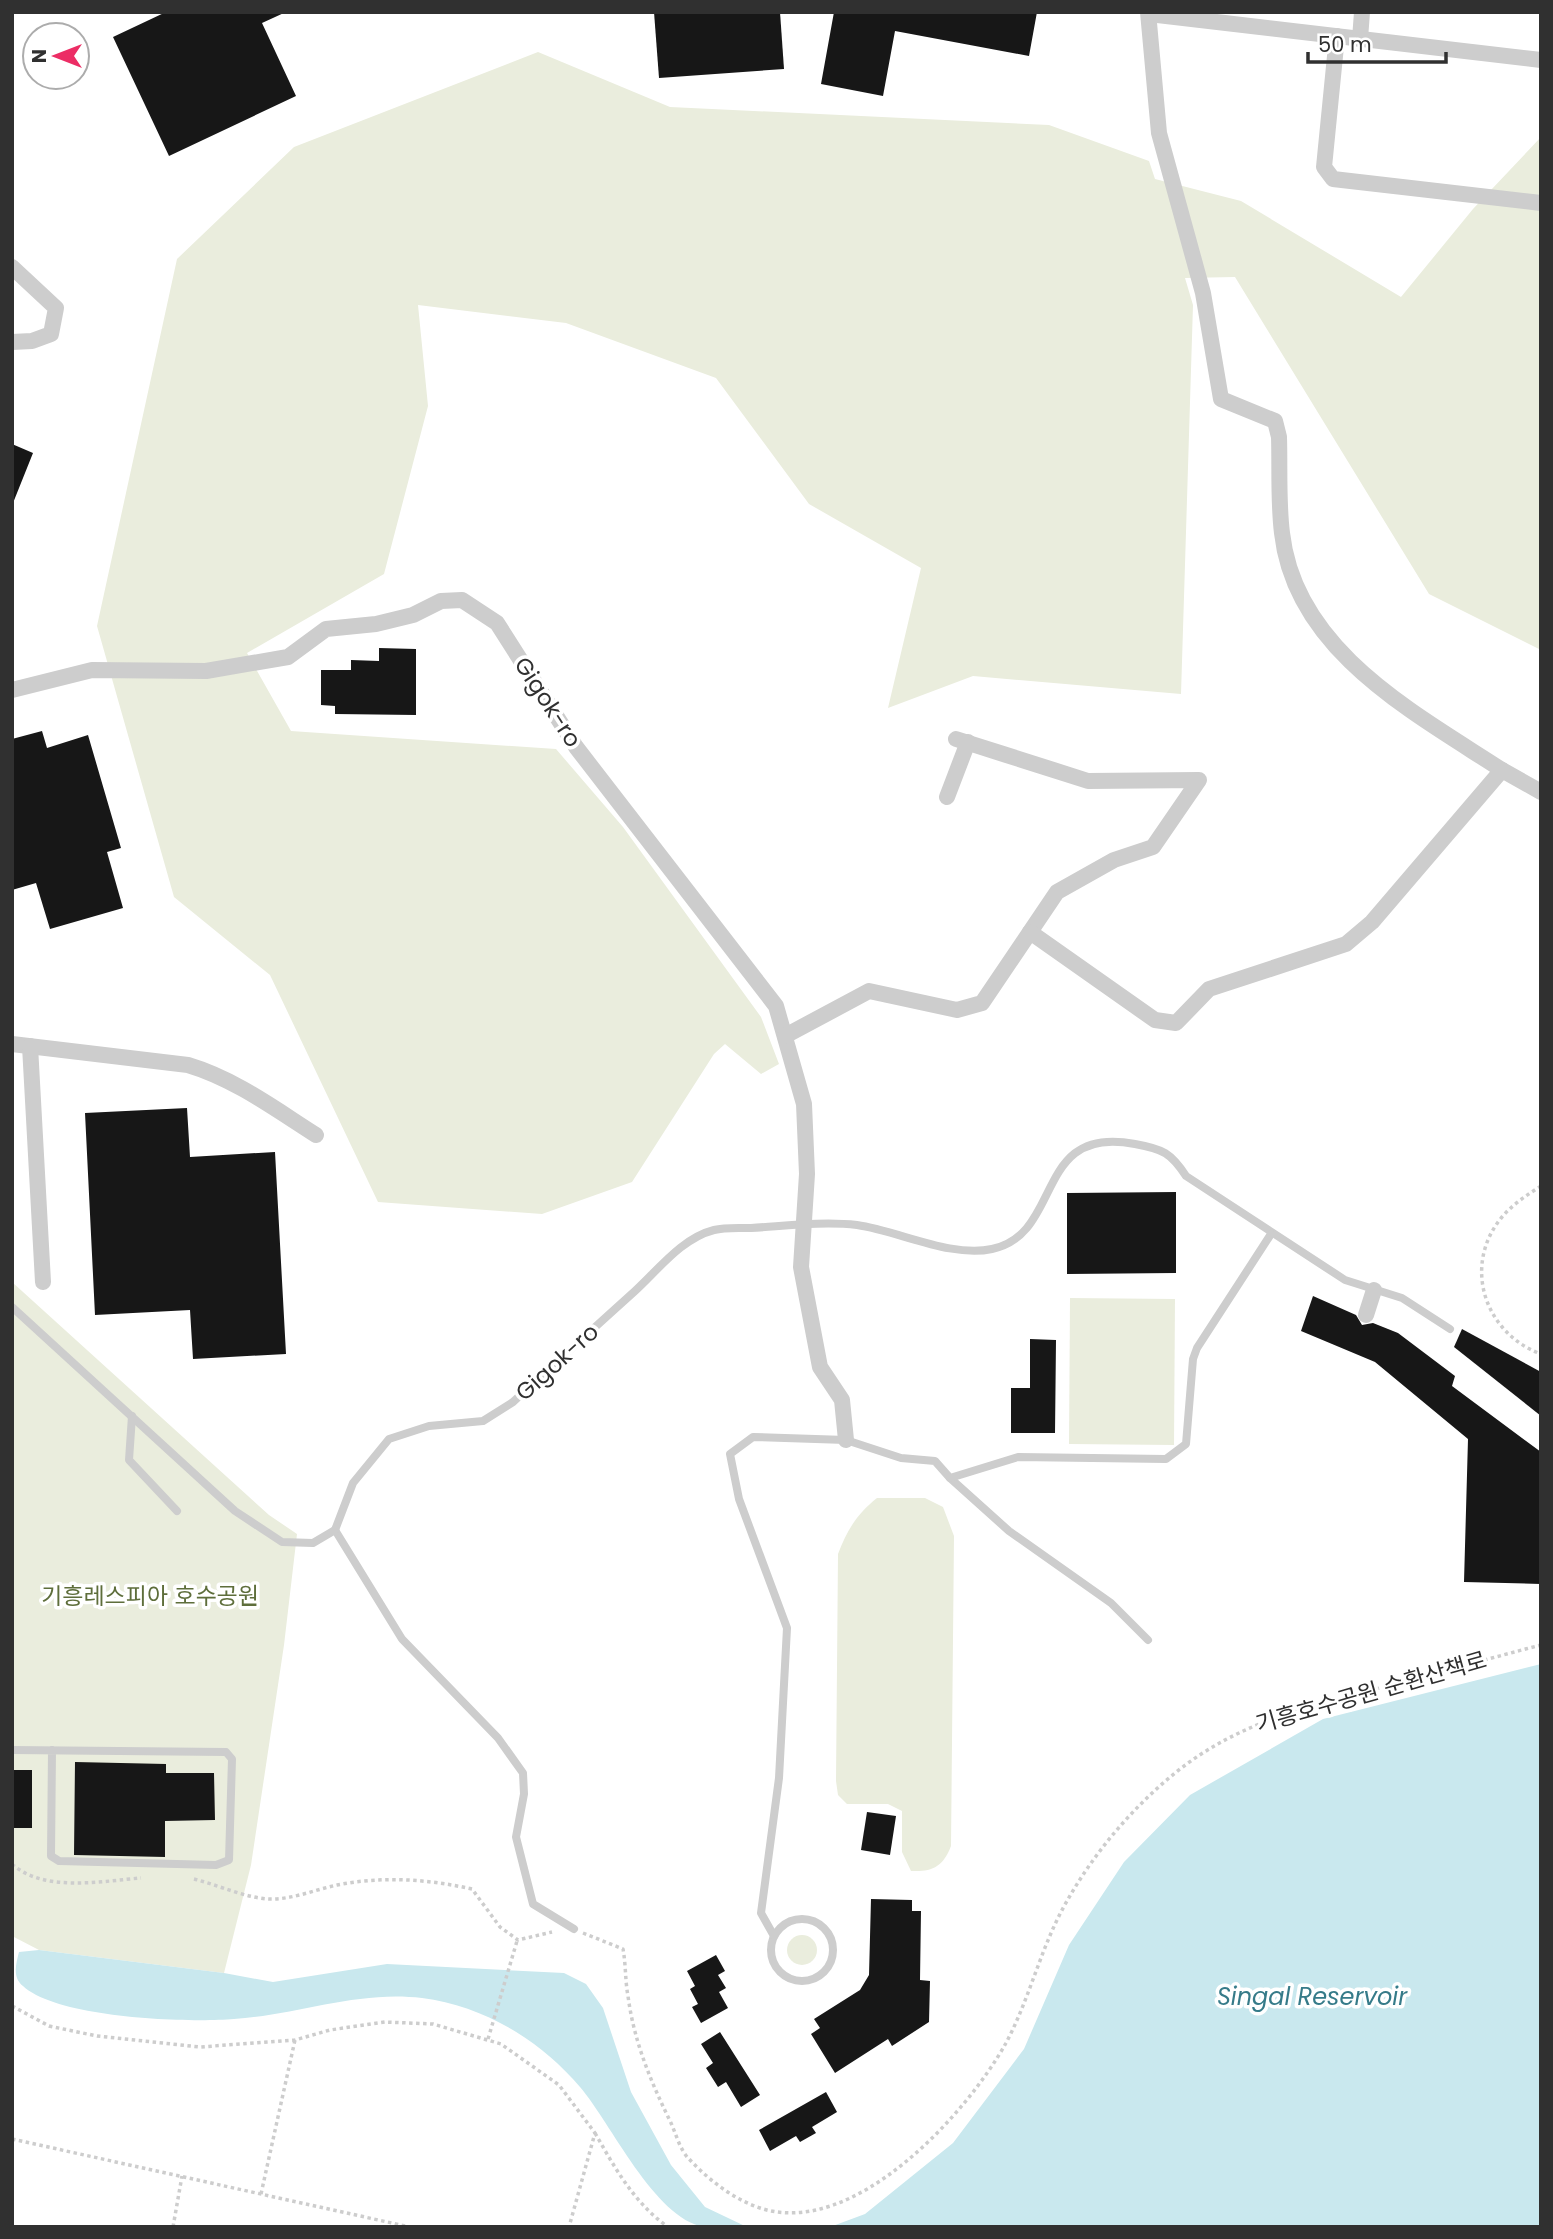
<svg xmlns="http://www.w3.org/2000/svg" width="1553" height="2239" viewBox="0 0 1553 2239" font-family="Poppins,'Noto Sans KR',sans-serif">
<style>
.green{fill:#eaeddd}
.water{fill:#c9e8ee}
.building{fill:#171717}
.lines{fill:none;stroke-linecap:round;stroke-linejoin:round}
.path{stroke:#cdcdcd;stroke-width:3.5;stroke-dasharray:3.5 3.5;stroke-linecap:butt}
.lane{stroke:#cdcdcd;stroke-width:8}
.street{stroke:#cdcdcd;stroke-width:16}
.labels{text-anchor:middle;stroke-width:7;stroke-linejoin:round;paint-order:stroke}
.street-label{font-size:23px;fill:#303030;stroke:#fff}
.park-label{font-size:23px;fill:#5e6e3b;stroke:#fff}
.water-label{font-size:24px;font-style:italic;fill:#367b89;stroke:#fff}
</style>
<rect width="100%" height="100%" fill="#fff"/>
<g class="green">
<polygon points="538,52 670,107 1049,125 1149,161 1155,179 1241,201 1401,297 1473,209 1541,137 1541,650 1429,594 1235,277 1185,278 1193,305 1181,694 973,676 888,708 921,568 809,504 716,378 566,323 418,305 428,406 384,574 247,653 291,731 556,749 623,827 761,1017 779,1064 761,1074 725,1044 714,1054 632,1182 542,1214 378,1202 270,975 174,897 97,626 177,259 294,147"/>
<polygon points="12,1282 269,1515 297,1534 284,1645 251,1865 224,1973 39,1950 12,1936"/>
<polygon points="1070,1298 1175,1299 1174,1445 1069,1444"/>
<path d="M877,1498h48l18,9 11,29 -3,310c-8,21 -19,26 -40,25l-9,-19v-41l-14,-7h-41l-9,-9 -2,-14 2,-227c9,-24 19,-40 39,-56z"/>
<circle cx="802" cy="1950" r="15"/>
</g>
<g class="water">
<polygon points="1541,1664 1541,2227 830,2227 865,2214 953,2143 1024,2049 1069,1945 1124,1862 1190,1795 1323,1719"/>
<path d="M39,1950l185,23 49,9 114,-18 177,9 22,11 17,24 28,84 40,73 34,42 42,20c-14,0 -30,2 -43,0 -50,-9 -93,-104 -124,-140 -40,-47 -96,-81 -158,-89 -64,-8 -125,17 -188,21 -47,4 -177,-1 -211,-33 -11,-9 -7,-22 -4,-34z"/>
</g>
<g class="building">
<polygon points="166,12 286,12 262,23 296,96 169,156 113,37"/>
<polygon points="654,12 780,12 784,69 659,78"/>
<polygon points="834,12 1037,12 1029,56 895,31 883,96 821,84"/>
<polygon points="12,444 33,453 13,503 12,503"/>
<polygon points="379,648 416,649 416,715 335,714 335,706 321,705 321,670 351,670 351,660 379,661"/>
<polygon points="42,731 47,748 88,735 121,848 107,852 123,908 50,929 36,883 12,890 12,739"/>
<polygon points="187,1108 190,1157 275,1152 286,1354 193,1359 190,1310 95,1315 85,1113"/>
<polygon points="1176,1192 1176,1273 1067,1274 1067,1193"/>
<polygon points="1313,1296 1356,1315 1362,1325 1373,1323 1398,1333 1455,1376 1452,1386 1541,1452 1541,1584 1464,1582 1468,1439 1375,1362 1301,1331"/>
<polygon points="1462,1329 1541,1372 1541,1416 1454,1347"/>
<polygon points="1030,1339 1056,1340 1055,1433 1011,1433 1011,1388 1030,1388"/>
<polygon points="75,1762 166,1764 166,1773 214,1773 215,1820 165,1821 165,1857 74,1855"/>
<rect x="12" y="1770" width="20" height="58"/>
<polygon points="867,1812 896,1816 890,1855 861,1850"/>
<polygon points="871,1899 912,1900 912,1911 921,1911 920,1980 930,1981 929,2022 892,2046 888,2039 835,2073 811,2034 820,2028 814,2019 860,1990 869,1975"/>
<polygon points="716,1955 725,1971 718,1975 726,1988 719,1992 728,2008 701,2023 692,2007 698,2004 690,1989 695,1986 687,1971"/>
<polygon points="720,2032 760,2095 741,2107 726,2082 718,2087 706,2068 713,2063 701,2044"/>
<polygon points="826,2092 837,2112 812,2127 816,2133 800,2142 796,2136 770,2151 759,2130"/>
</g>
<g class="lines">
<g class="path">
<path d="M1541,1186c-14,9 -28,18 -39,31 -40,48 -18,116 39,137"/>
<path d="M12,1864c32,29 90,17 129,14"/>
<path d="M194,1879c24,6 49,18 74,20 23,1 46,-9 69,-14 45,-9 90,-6 135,4l28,38 18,13 34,-8"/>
<path d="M583,1933l40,16c3,16 2,31 5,47 6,46 23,86 43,127 5,11 9,27 18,36 20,21 44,40 71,49 93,31 206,-93 246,-165 24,-45 35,-97 61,-142 27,-48 65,-93 108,-128 66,-53 136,-67 216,-88 50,-13 100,-27 150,-40"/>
<polyline points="12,2006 49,2026 97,2036 200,2047 295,2040 330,2030 385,2022 433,2024 501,2044 559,2085 595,2133 569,2227"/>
<polyline points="488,2039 517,1941"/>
<path d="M595,2133c20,35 39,70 73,94"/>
<polyline points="12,2139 410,2227"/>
<polyline points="261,2194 295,2040"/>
<polyline points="173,2227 182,2176"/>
</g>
<g class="lane">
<polyline points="12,1307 235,1511 282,1542 313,1543 335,1530 402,1639 498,1738 523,1773 524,1794 516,1837 533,1904 574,1929"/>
<polyline points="132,1416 129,1460 177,1511"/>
<polyline points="950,1478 1009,1531 1111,1603 1148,1640"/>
<path d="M335,1530l18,-47 36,-44 40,-13 54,-5 30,-19c40,-37 81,-74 122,-111 23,-21 47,-53 79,-61 11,-3 25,-2 37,-2 34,-2 72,-7 106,-3 42,6 94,33 135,24 72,-15 41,-125 143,-105 28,5 36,9 51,32l159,104 57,18 48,31"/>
<polyline points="12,1750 226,1752 232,1759 229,1860 216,1865 59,1861 51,1856 52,1750"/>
<circle cx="802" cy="1950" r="31"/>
<polyline points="774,1936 761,1913 779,1778 787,1628 739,1499 730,1454 753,1437 846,1440 901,1458 935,1461 950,1478 1018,1457 1166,1459 1186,1444 1193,1359 1197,1348 1271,1234"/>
</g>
<g class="street">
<polyline points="1149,14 1541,60"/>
<polyline points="1337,36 1324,167 1333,179 1541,203"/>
<polyline points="1360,39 1362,12"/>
<polyline points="12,267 56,308 51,334 32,341 12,342"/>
<polyline points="12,690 92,670 206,671 288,657 326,629 376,624 413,615 441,601 462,600 497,623 576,747 776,1006 804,1104 807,1174 801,1267 820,1367 842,1400 846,1440"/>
<polyline points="956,739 1088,781 1199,780 1153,847 1114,860 1057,892 1030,932"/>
<polyline points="1502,770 1541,792"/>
<polyline points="947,797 968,742"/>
<path d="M785,1036l84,-45 88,19 25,-7 48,-71 125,88 21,3 33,-34 137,-45 26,-22 130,-152c-89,-58 -207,-120 -220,-237 -4,-32 -2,-65 -3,-96l-4,-16 -54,-22 -18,-106 -44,-160 -11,-121"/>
<path d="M12,1044l176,21c47,14 87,44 128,70"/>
<polyline points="30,1046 43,1282"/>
<polyline points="1366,1315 1374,1290"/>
</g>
</g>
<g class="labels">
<g class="street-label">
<text transform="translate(548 702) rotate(57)" y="8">Gigok-ro</text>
<text transform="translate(557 1362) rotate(-42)" y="8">Gigok-ro</text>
<text transform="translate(1371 1692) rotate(-16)" y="8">기흥호수공원 순환산책로</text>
</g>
<g class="park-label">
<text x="150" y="1604">기흥레스피아 호수공원</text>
</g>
<g class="water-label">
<text x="1312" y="2005">Singal Reservoir</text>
</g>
</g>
<rect width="1553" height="2239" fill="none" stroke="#303030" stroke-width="28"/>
<g transform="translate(56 56) rotate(270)"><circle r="33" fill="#ffffff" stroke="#acacac" stroke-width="2"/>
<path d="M0-5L12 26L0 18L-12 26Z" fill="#ec2d65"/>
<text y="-10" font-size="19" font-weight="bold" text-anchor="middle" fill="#303030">N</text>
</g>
<path d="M1308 52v10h138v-10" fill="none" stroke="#303030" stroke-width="3.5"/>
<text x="1318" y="52" font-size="21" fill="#303030" stroke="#ffffff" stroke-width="5" paint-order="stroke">50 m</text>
</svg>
